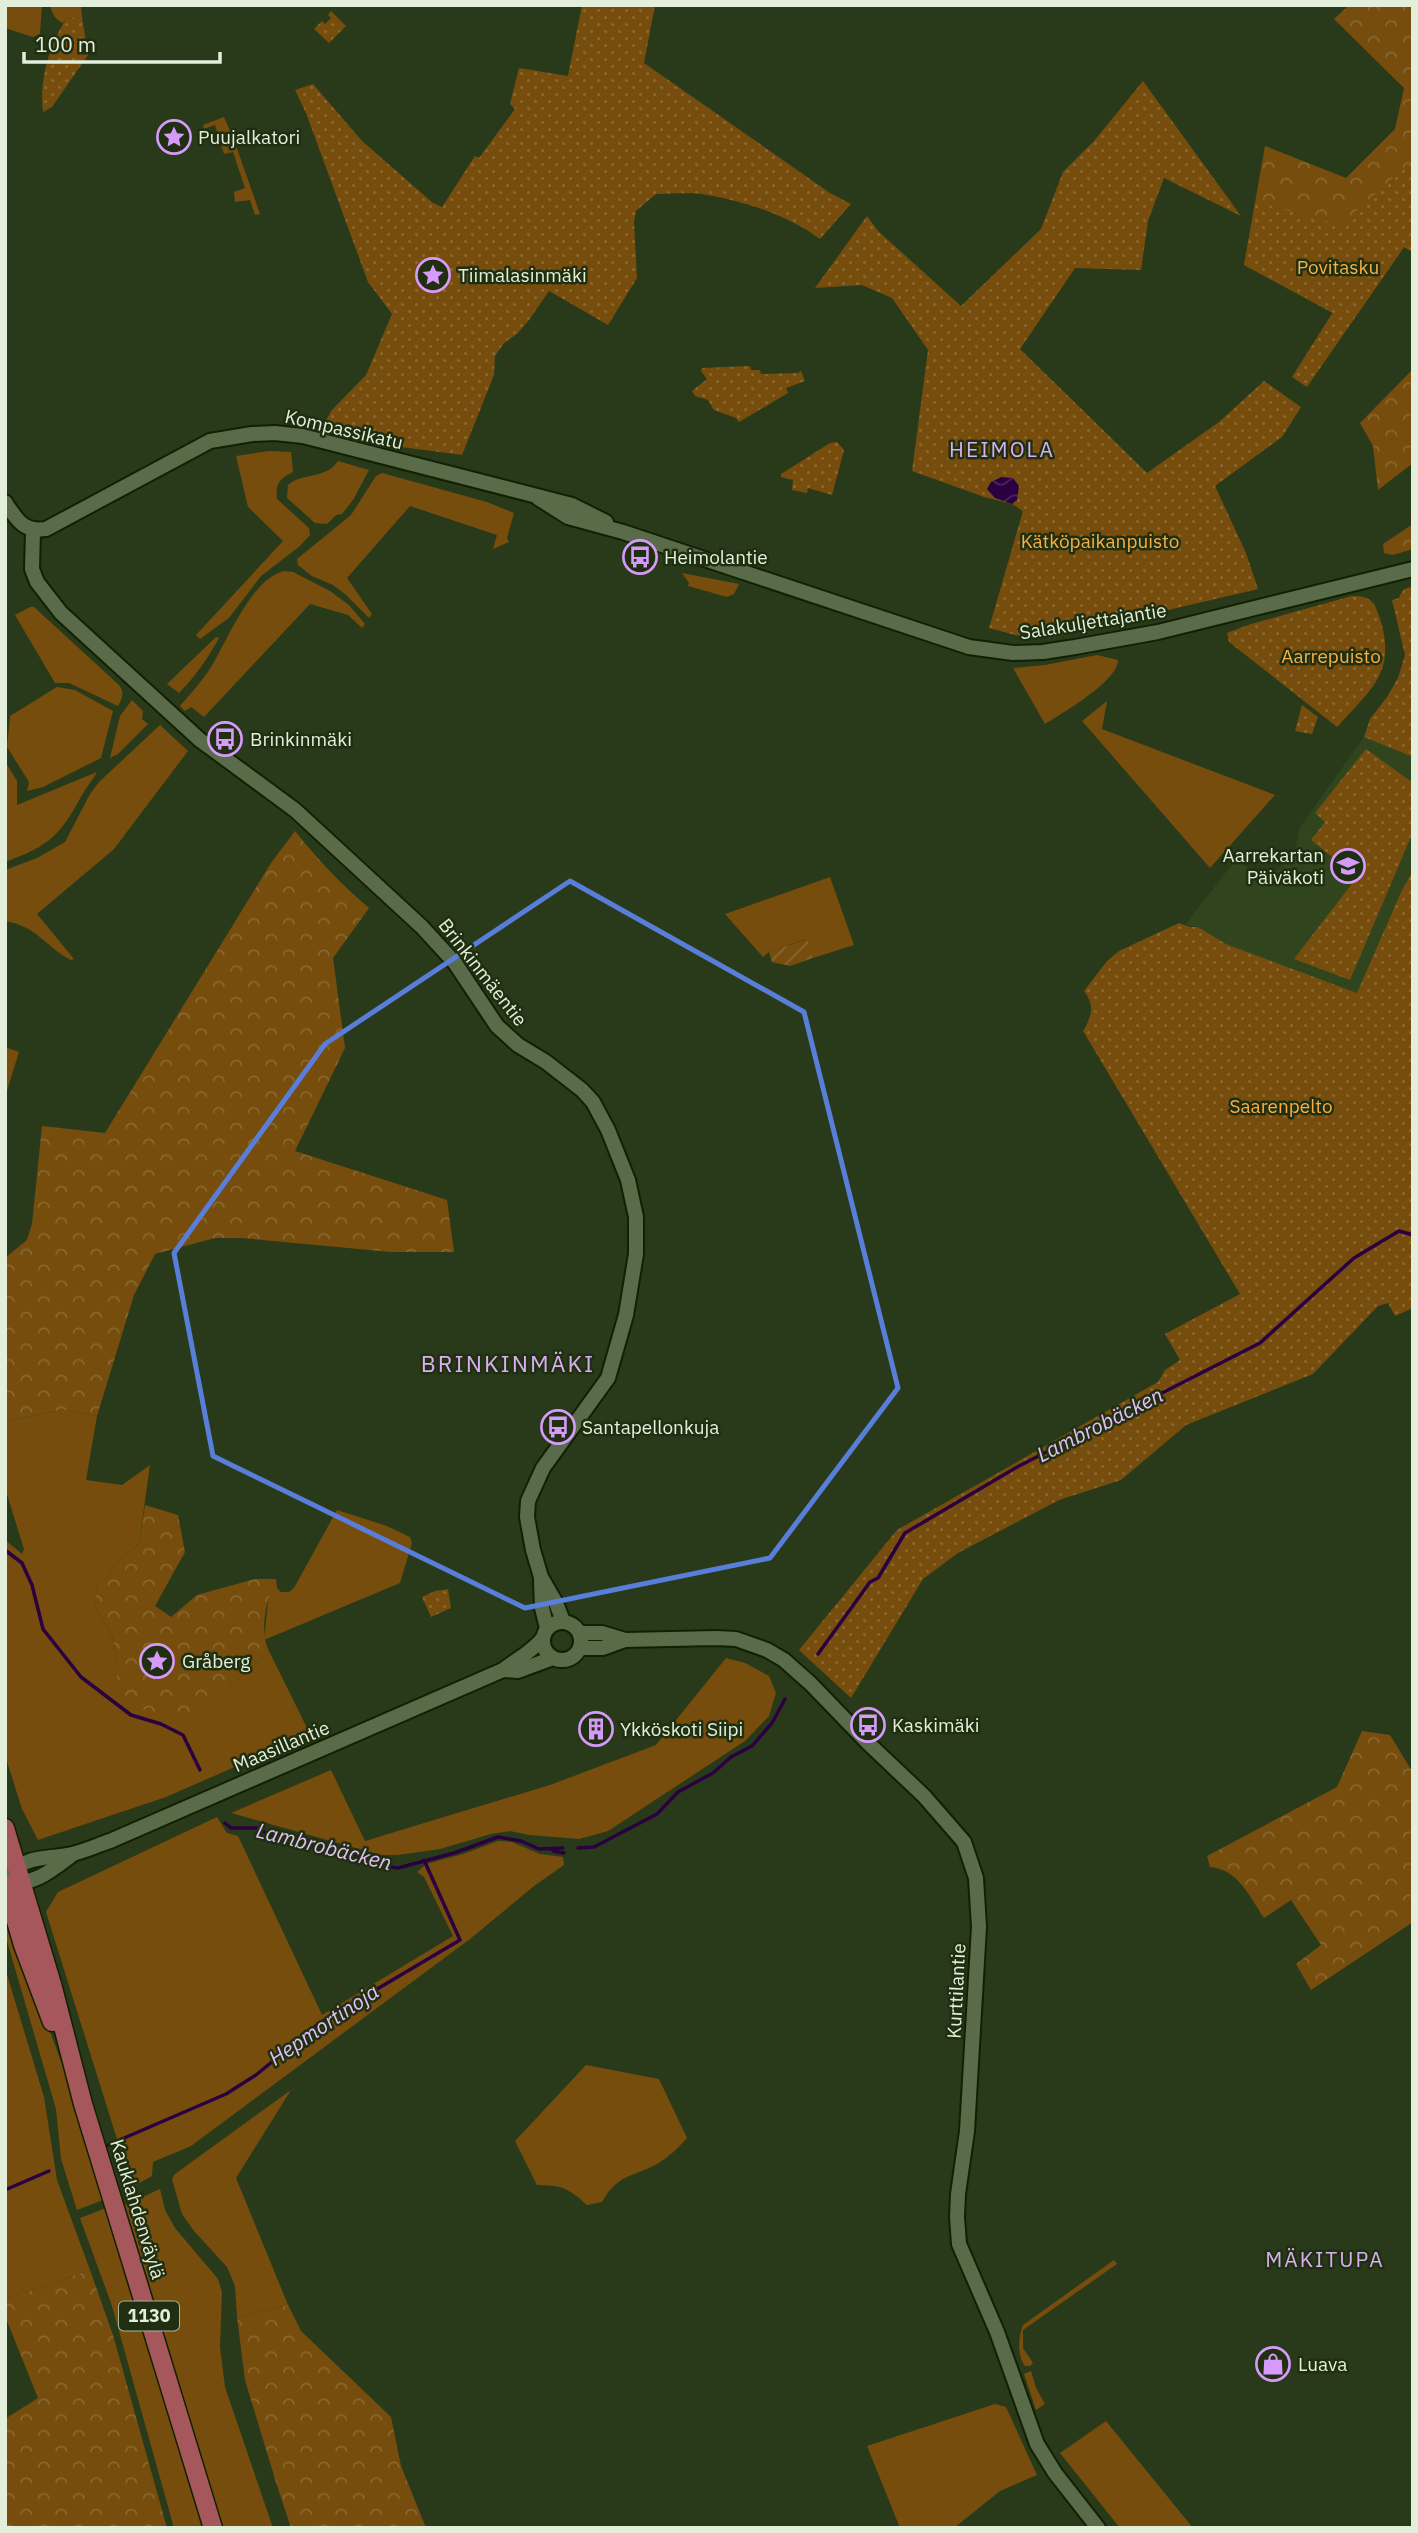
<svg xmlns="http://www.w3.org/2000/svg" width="1418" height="2533" viewBox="0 0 1418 2533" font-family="'IBM Plex Sans',sans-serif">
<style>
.built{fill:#30441d}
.grass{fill:#764d0d}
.forest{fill:url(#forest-crowns)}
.park{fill:url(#park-dots)}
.garden{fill:url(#garden-furrows)}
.water{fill:url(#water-waves)}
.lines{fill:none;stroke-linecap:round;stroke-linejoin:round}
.stream{stroke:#2b0040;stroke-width:3.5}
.minor-casing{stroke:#112002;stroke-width:18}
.major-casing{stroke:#112002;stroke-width:21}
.minor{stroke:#596b49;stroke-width:14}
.major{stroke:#a5575c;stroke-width:18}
.marked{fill:none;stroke:#597ed9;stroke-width:5;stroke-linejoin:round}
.labels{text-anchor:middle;stroke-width:5;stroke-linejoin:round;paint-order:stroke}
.shield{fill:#1f2f10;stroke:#a9b59e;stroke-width:2}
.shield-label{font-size:18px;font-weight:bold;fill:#e4efdb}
.poi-label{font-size:19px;fill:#e4efdb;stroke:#1f2f10;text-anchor:start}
.park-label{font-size:19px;fill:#faae44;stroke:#1f2f10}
.street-label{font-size:19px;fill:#e4efdb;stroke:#1f2f10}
.neighbourhood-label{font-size:21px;letter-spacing:2px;fill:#d8b0f2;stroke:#1f2f10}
.water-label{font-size:21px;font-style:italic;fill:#e3c0fb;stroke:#1f2f10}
.quarter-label{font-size:23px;letter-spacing:2px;fill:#d8b0f2;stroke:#1f2f10}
</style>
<defs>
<pattern id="forest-crowns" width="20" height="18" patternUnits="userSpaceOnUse" patternTransform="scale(1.75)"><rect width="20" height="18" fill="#764d0d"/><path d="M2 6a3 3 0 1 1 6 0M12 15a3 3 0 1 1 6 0" fill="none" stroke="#896730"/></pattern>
<pattern id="park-dots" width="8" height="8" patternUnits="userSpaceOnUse" patternTransform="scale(1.75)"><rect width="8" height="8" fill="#764d0d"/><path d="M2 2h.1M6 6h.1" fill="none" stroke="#896730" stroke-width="1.8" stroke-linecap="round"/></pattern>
<pattern id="garden-furrows" width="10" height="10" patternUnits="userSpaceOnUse" patternTransform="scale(1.75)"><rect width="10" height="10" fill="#764d0d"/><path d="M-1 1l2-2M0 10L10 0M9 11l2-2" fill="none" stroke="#896730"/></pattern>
<pattern id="water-waves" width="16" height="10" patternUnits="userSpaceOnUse" patternTransform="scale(1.75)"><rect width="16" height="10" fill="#2b0040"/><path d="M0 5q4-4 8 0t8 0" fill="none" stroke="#4a265b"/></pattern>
</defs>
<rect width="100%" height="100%" fill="#293a1a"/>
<polygon class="built" points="1364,737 1413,757 1413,871 1401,892 1357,994 1226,944 1198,927 1185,925 1236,859 1249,868 1264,872 1276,871 1285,864 1296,847 1300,827"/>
<g class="grass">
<polygon points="5,5 42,5 40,34 33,37 5,28"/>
<path d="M50,5h31l1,12 -16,2 -3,4c-8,-3 -11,-10 -13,-18z"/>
<polygon points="224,117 234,140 260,214 255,215 250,200 235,202 234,192 245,188 233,152 224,154 215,125 204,129 203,125"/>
<path d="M269,451l22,1 2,20c-13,6 -18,12 -16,27l32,29 1,7 -10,11 -39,30 -32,42 -29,21 -4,-4 87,-94 -35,-34 -12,-51z"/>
<path d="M338,461l31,9 -16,30 -11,14 -6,1 -9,9 -12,-1 -28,-25 1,-13c15,-13 37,-5 50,-24z"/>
<polygon points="382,473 487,502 514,513 507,538 509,542 493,549 497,535 410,506 347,578 372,614 369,618 345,594 333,585 312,576 298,565 297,559 351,515 376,476"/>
<path d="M284,571l9,1 37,19 19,14 16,19 -3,4 -14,-13 -38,-11 -106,113 -13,-10 -6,4 -5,-5c12,-14 25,-28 34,-44 15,-26 39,-84 70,-91z"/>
<polygon points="682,573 739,584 734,594 727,597 688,586 689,583"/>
<path d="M30,607h4l85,78c6,8 3,13 -1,21l-49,-23h-14l-40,-68z"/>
<path d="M216,637l3,1c-11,20 -24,39 -40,55l-12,-9z"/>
<path d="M1097,655l21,5c0,21 -55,53 -73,64l-32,-56 32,-3z"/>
<polygon points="57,687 75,690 113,711 101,758 43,787 27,791 29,782 7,747 10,716"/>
<polygon points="132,700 143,711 142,719 148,724 118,754 110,758 120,716"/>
<polygon points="1107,701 1102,729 1275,795 1210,868 1082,721"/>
<path d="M160,725l28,26 -74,98 -77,65 37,45 -3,1c-26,-13 -32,-33 -66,-39v-51l32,-12 28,-16 25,-48 9,-12z"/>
<path d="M5,761l12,20v24l80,-33c-4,8 -11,15 -15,23 -22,41 -33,51 -77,67z"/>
<polygon points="830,877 854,945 813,958 806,939 769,952 763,957 725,914"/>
<polygon points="5,1047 19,1052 5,1097"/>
<polygon points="62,1410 97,1416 86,1480 122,1485 150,1465 139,1544 114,1564 110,1574 97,1586 94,1604 112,1636 117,1660 117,1679 108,1684 188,1725 269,1651 310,1734 166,1797 38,1840 22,1809 5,1755 5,1540 22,1554 24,1549 5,1488 5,1421"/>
<polygon points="337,1510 387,1526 410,1537 412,1543 400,1583 264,1640 269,1592 276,1579 277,1588 281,1592 289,1592 294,1588"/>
<polygon points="726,1658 745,1663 769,1676 776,1693 769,1716 745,1741 608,1831 579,1839 529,1835 510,1831 491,1834 440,1849 398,1855 381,1855 231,1813 331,1770 365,1841 550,1785 656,1745"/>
<polygon points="217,1817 227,1833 238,1836 322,2015 453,1936 424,1877 417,1872 426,1864 463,1854 498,1841 512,1842 540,1854 563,1857 564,1865 534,1886 470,1939 191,2146 153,2162 152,2176 132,2187 46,1912 58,1892"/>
<polygon points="11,1925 66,2075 103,2200 77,2210 61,2159 56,2109 7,1941 6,1928"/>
<polygon points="5,1968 44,2097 57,2180 90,2270 5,2299"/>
<path d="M586,2065l73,14 28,59c-9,10 -18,19 -30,26 -26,14 -38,9 -55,38l-15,3c-19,-17 -25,-20 -50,-20l-22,-44z"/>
<polygon points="291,2090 236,2178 288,2305 237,2317 235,2286 227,2267 194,2231 182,2214 172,2179 175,2174"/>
<polygon points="160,2189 165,2210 175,2228 218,2279 222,2292 220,2347 225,2387 273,2528 223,2528 125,2205"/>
<polygon points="106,2208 202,2528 174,2528 112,2306 80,2218"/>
<path d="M1114,2260l3,4 -94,66v18l10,15 -3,3h-5c-8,-11 -7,-29 -2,-41z"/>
<polygon points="1031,2371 1036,2388 1045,2404 1036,2410 1024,2374"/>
<polygon points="995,2404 1006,2407 1037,2475 1000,2491 954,2528 900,2528 867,2446"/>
<polygon points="1106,2421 1193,2528 1120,2528 1060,2453"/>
</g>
<g class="forest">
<polygon points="1349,5 1413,5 1413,252 1404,247 1351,323 1244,265 1265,146 1346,178 1395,129 1404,88 1334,19"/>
<polygon points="1413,369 1413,463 1378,490 1373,446 1360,423"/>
<polygon points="1413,524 1413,549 1393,555 1384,553 1383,544"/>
<path d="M295,831c22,28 47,54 74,77l-36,50 12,90 -50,103 152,49 7,52h-63l-149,-14h-27l-60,16 -21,41 -37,121 -35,-6 -57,11v-163l22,-18 5,-16 10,-98 63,7 166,-270z"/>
<path d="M145,1505l33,10 7,37 -30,54 16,11 26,-22 58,-16h21c-10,20 -17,52 -7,72l-81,74 -54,-18 -26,-23 9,-6v-18l-5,-24 -18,-32 3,-18 13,-12 4,-10 25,-20z"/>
<path d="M1362,1731l28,4 23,38v149l-102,68 -15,-26 25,-19 -30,-45 -27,18c-14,-21 -26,-49 -54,-51l-3,-11 130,-69z"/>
<polygon points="90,2270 113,2335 167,2528 5,2528 5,2419 38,2398 5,2316 5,2299"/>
<polygon points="288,2305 301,2331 391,2417 401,2466 426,2528 291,2528 275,2479 245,2380 237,2317"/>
</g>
<g class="park">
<path d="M582,5h73l-11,58 186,130 21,11 -31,35c-31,-23 -75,-38 -113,-44 -16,-3 -34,-1 -51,-1l-20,17 -2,11 3,56 -29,47 -59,-34 -20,29 -12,14 -13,9 -9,13 -1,19 -32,80 -68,-9 -72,-19 10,-17 34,-35 26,-61 -24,-32 -62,-169 -11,-23 18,-6 49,57 71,62 9,4 33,-51 4,2 36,-49 -5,-5 9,-36 49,8z"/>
<polygon points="331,11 346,26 329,43 314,29 322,21 325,24 331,18 328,15"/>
<path d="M82,17l6,38 -36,52 -9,5c-4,-32 6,-66 23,-93z"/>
<polygon points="1143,81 1241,216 1164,178 1148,221 1141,270 1075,268 1020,349 1147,473 1219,422 1264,381 1301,407 1282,437 1215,486 1246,553 1258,589 1049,638 1027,638 989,628 1023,511 1012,504 984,497 912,471 928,350 892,298 862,285 815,288 867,216 878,231 961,306 1041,229 1063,172 1094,141"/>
<polygon points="1413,160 1413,252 1404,247 1307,387 1292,377 1333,312 1244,265 1256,202 1341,225"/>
<polygon points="750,366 751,370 760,370 761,374 798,373 801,371 805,381 786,388 788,393 739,422 736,418 714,410 708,400 695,396 692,391 707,379 701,371 702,368"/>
<polygon points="837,442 844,450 832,495 808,488 807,493 792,490 793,480 781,477 781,474 830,443"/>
<path d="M1413,587v170l-49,-20 6,-18 17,-22 11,-19 7,-23 -13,-55 7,-2c3,-8 5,-10 14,-11z"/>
<path d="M1352,596c17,0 22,4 27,20 19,56 -8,73 -42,111l-108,-85 -2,-9 21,-8z"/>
<polygon points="1302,705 1318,717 1312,734 1295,731"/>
<polygon points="1366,749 1413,783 1413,832 1350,980 1294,959 1357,877 1311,840 1325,822 1315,813"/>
<path d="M1413,871v437l-18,8 -7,-13 -10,3 -65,68 -127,51 -65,55 -62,20 -101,53 -35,26 -72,119 -52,-48 98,-120 261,-148 7,-12 15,-10 -15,-26 75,-40 -157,-263c9,-14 12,-26 1,-40l23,-30 12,-10 60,-28 11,4h8l28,17 131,49 44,-101z"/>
<polygon points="448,1589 451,1608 431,1617 422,1597 435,1591"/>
</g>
<polygon class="garden" points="807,939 813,958 790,966 772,962 769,952"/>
<polygon class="water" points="1001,477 1013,478 1019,486 1017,500 1012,504 995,498 987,489 991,482"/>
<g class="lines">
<g class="stream">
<polyline points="5,1550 22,1563 32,1585 43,1629 81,1677 131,1715 161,1724 183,1735 200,1770"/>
<polyline points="818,1654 870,1582 878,1578 905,1533 1019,1466 1260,1343 1354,1258 1399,1231 1413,1235"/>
<polyline points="225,1823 231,1828 257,1828 266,1833 318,1847 326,1845 351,1853 378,1865 398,1868 454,1853 498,1837 521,1841 539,1849 563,1848"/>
<polyline points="578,1848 594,1847 657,1814 678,1792 713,1773 731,1757 752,1746 772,1723 785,1699"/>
<polyline points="553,1851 564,1853"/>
<polyline points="108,2145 226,2094 256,2075 318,2024 460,1940 424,1860"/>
<polyline points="5,2190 49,2171"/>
</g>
<g class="minor-casing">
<g id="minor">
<polyline points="538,498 568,517 623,532 969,647 1013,653 1043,652 1075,647 1158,632 1413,569"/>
<path d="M5,502c12,18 18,30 41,27l164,-88 42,-7 23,-1 28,3 269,69 34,17"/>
<polyline points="33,531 32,569 37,582 61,613 200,740 295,810 422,927 455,963 497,1026 518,1045 546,1062 582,1090 593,1102 608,1130 628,1180 636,1217 636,1254 626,1315 608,1378 543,1468 528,1501 527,1517 533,1550 541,1577 556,1603 563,1621"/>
<polyline points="541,1581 542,1608 547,1628"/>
<circle cx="562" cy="1641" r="19"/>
<polyline points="580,1633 602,1633 625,1640"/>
<polyline points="580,1648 603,1648 625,1640 716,1638 736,1639 767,1650 784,1660 811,1684 867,1742 924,1796 964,1842 976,1878 979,1927 967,2131 958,2194 957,2217 959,2244 997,2332 1037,2444 1055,2473 1098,2528"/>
<polyline points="503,1670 518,1671 553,1658"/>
<path d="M5,1877c23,-23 39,-17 67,-23 13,-3 26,-9 38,-13l393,-171c14,-11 29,-18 40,-32"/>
<path d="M13,1881c22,5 42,-14 59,-26"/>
</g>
</g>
<g class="major-casing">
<g id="major">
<polyline points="5,1828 52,1984 83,2104 213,2528"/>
<polyline points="5,1884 23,1945 52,2022"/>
</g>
</g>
<use href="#minor" class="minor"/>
<use href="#major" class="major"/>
</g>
<path class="marked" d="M570,881l234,131 94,376 -128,170 -245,50 -312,-152 -39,-203 151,-209z"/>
<defs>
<g id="sight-ring" transform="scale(1.75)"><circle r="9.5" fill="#1f2f10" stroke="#d69bfa" stroke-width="1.5"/><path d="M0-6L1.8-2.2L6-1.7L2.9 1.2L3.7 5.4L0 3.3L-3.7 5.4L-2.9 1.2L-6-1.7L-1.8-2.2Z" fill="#d69bfa"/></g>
<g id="bus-ring" transform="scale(1.75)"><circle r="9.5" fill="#1f2f10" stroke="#d69bfa" stroke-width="1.5"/><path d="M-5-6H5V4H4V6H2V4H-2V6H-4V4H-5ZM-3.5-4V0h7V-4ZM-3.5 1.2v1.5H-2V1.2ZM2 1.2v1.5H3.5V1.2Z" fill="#d69bfa"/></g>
<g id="school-ring" transform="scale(1.75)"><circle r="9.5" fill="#1f2f10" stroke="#d69bfa" stroke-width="1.5"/><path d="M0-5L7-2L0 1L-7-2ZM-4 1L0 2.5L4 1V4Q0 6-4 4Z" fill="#d69bfa"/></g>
<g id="building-ring" transform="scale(1.75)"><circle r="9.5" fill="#1f2f10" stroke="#d69bfa" stroke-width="1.5"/><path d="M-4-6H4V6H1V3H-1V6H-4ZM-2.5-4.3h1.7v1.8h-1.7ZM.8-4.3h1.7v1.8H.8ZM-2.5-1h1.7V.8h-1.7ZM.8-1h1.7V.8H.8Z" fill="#d69bfa"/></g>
<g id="shop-ring" transform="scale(1.75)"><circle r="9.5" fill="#1f2f10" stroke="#d69bfa" stroke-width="1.5"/><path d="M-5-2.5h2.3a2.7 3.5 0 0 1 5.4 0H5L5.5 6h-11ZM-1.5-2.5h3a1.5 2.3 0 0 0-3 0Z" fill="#d69bfa"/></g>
</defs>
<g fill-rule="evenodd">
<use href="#sight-ring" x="174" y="137"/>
<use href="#sight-ring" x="433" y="275"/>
<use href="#bus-ring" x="640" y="557"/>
<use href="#bus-ring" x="225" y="739"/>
<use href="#school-ring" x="1348" y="866"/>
<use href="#bus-ring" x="558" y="1427"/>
<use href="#sight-ring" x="157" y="1661"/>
<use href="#bus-ring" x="868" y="1725"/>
<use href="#building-ring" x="596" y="1729"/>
<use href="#shop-ring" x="1273" y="2364"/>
</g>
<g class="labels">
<rect class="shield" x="119" y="2301.5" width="60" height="29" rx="5"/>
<g class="shield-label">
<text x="149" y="2322">1130</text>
</g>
<g class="poi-label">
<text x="198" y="144">Puujalkatori</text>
<text x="458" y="282">Tiimalasinmäki</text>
<text x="664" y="564">Heimolantie</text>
<text x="250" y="746">Brinkinmäki</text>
<text x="1324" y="862" text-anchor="end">Aarrekartan<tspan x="1324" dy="22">Päiväkoti</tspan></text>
<text x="582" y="1434">Santapellonkuja</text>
<text x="182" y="1668">Gråberg</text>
<text x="892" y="1732">Kaskimäki</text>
<text x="620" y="1736">Ykköskoti Siipi</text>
<text x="1298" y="2371">Luava</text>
</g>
<g class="park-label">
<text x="1338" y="274">Povitasku</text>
<text x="1100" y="548">Kätköpaikanpuisto</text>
<text x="1331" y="663">Aarrepuisto</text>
<text x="1281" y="1113">Saarenpelto</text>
</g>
<g class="street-label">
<text transform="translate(344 429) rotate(13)" y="7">Kompassikatu</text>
<text transform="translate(1093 621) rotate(-9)" y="7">Salakuljettajantie</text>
<text transform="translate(483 972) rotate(52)" y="7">Brinkinmäentie</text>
<text transform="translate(281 1746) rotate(-23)" y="7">Maasillantie</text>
<text transform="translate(956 1991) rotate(-87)" y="7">Kurttilantie</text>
<text transform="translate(138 2209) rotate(73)" y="7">Kauklahdenväylä</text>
</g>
<g class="neighbourhood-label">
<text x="1002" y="457">HEIMOLA</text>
<text x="1325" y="2267">MÄKITUPA</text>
</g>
<g class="water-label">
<text transform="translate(1100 1425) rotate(-27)" y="7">Lambrobäcken</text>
<text transform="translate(324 1847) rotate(14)" y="7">Lambrobäcken</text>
<text transform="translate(324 2025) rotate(-34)" y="7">Hepmortinoja</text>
</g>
<g class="quarter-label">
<text x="508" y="1372">BRINKINMÄKI</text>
</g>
</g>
<rect width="1418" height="2533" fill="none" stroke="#e4efdb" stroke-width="14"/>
<path d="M24 52v10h196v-10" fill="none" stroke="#e4efdb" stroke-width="3.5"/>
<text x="35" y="52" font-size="21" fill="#e4efdb" stroke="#1f2f10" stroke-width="5" paint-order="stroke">100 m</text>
</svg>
